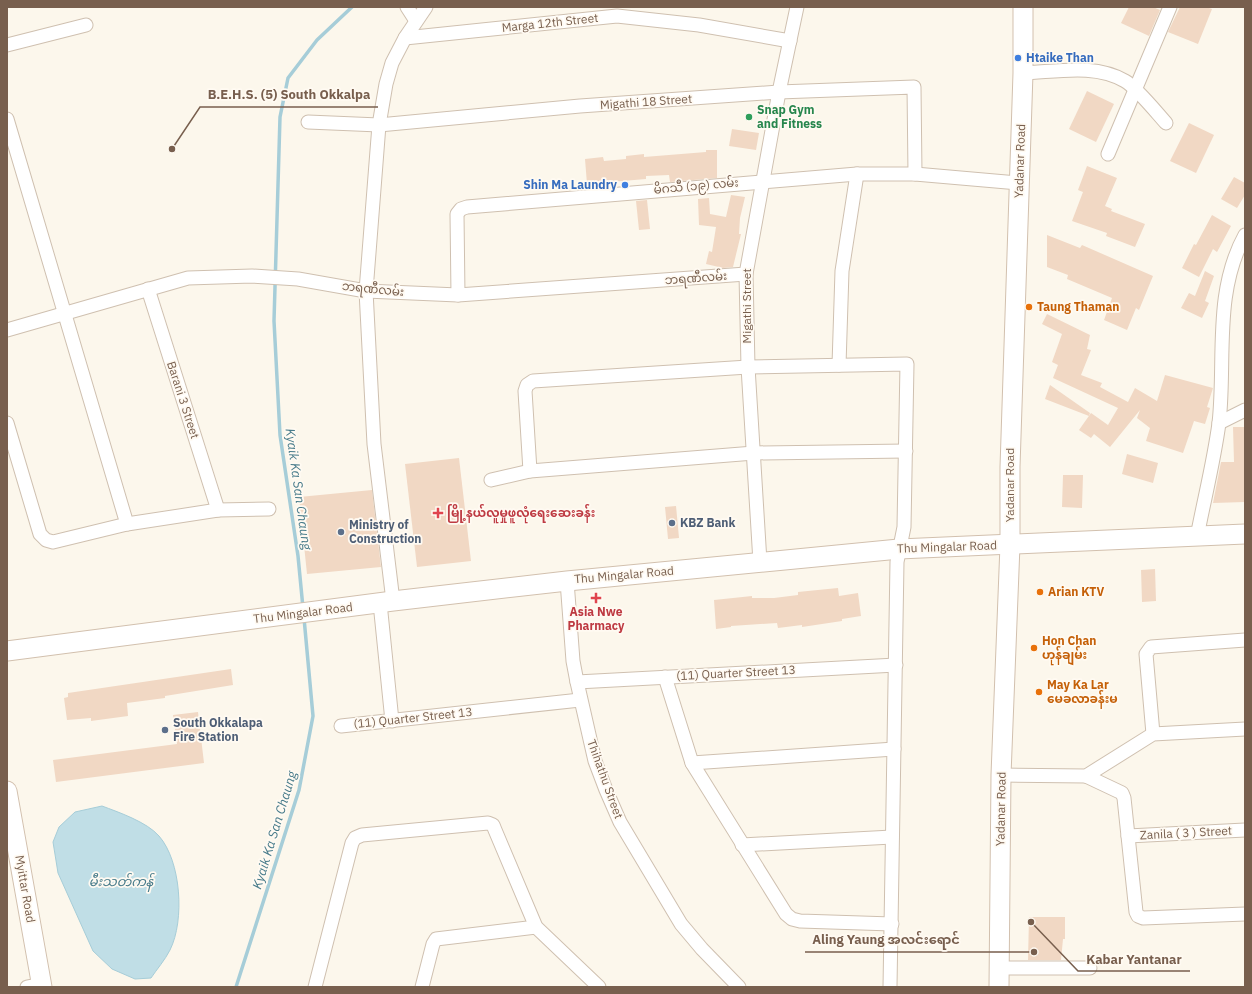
<svg xmlns="http://www.w3.org/2000/svg" width="1252" height="994" viewBox="0 0 1252 994" font-family="'IBM Plex Sans','Noto Sans Myanmar',sans-serif">
<style>
.water{fill:#c0dee6;stroke:#a6cdd8}
.lines{fill:none;stroke-linecap:round;stroke-linejoin:round}
.stream{stroke:#a6cdd8;stroke-width:3.5}
.building{fill:#f1d8c4}
.street-casing{stroke:#cfc0b0;stroke-width:15}
.secondary-casing{stroke:#d2c0ae;stroke-width:21}
.street{stroke:#fff;stroke-width:13}
.secondary{stroke:#fff;stroke-width:19}
.shop-dot{fill:#3f7fe0;stroke:#fffaf2;stroke-width:1.5}
.leisure-dot{fill:#2e9e5b;stroke:#fffaf2;stroke-width:1.5}
.food-dot{fill:#e8710a;stroke:#fffaf2;stroke-width:1.5}
.health-dot{fill:#e0444e;stroke:#fffaf2;stroke-width:1.5}
.service-dot{fill:#5c6f8a;stroke:#fffaf2;stroke-width:1.5}
.labels{text-anchor:middle;stroke-width:3.5;stroke-linejoin:round;paint-order:stroke}
.street-label{font-size:12px;fill:#785f4e;stroke:#fffaf2}
.shop-label{font-size:12px;font-weight:bold;fill:#366cbe;stroke:#fffaf2;text-anchor:start}
.leisure-label{font-size:12px;font-weight:bold;fill:#27864d;stroke:#fffaf2;text-anchor:start}
.food-label{font-size:12px;font-weight:bold;fill:#c56008;stroke:#fffaf2;text-anchor:start}
.health-label{font-size:12px;font-weight:bold;fill:#be3a42;stroke:#fffaf2;text-anchor:start}
.service-label{font-size:12px;font-weight:bold;fill:#4e5e75;stroke:#fffaf2;text-anchor:start}
.water-label{font-size:13px;font-style:italic;fill:#487b8a;stroke:#fffaf2}
.leader{fill:none;stroke:#785f4e;stroke-width:1.5}
.callout-dot{fill:#785f4e;stroke:#fffaf2;stroke-width:1.5}
.callout-label{font-size:13px;text-anchor:middle;font-weight:bold;fill:#785f4e;stroke:#fffaf2;stroke-width:3.5;stroke-linejoin:round;paint-order:stroke}
</style>
<rect width="100%" height="100%" fill="#fcf7ec"/>
<path class="water" d="M102,806c16,6 45,16 57,30 22,25 26,84 11,114 -5,10 -13,19 -19,28l-16,1 -23,-10 -19,-18 -35,-78 -5,-31 6,-15 16,-15z"/>
<g class="lines">
<g class="stream">
<polyline points="303,608 298,556 280,435 274,321 280,117 288,78 317,40 352,7"/>
<polyline points="236,987 299,790 313,716 304,618"/>
</g>
</g>
<g class="building">
<polygon points="1129,7 1153,7 1160,10 1149,36 1121,23"/>
<polygon points="1180,7 1206,7 1212,9 1198,44 1168,32"/>
<polygon points="1087,91 1114,104 1096,142 1069,129"/>
<polygon points="1189,123 1214,135 1196,173 1170,161"/>
<polygon points="732,129 759,133 756,150 729,146"/>
<polygon points="706,150 717,150 717,178 670,182 669,175 646,176 646,179 587,184 585,159 603,157 604,161 626,159 626,156 644,154 644,157 706,152"/>
<polygon points="1087,166 1117,178 1105,206 1112,209 1111,211 1145,224 1135,247 1106,236 1107,233 1072,221 1083,192 1078,190"/>
<polygon points="1234,177 1245,183 1245,195 1237,208 1221,199"/>
<polygon points="731,195 745,197 740,218 739,234 741,234 733,267 723,268 706,264 709,251 712,252 716,227 699,225 698,199 709,198 710,214 726,217"/>
<polygon points="647,200 650,229 639,230 636,201"/>
<polygon points="1212,215 1231,226 1217,252 1213,249 1199,277 1182,268 1194,244 1196,245"/>
<polygon points="1047,235 1080,248 1082,245 1153,276 1139,310 1136,308 1127,330 1104,320 1112,298 1067,279 1068,275 1047,267"/>
<polygon points="1205,271 1214,276 1205,301 1209,303 1202,318 1181,308 1189,293 1195,296"/>
<polygon points="1047,314 1090,335 1087,349 1091,350 1081,375 1102,383 1100,387 1128,402 1135,388 1157,401 1165,375 1213,388 1207,407 1210,408 1205,424 1194,421 1183,453 1146,441 1150,428 1137,418 1140,410 1110,447 1094,434 1091,438 1079,430 1091,413 1108,425 1118,408 1053,378 1058,365 1052,362 1062,334 1042,324"/>
<polygon points="1050,385 1090,413 1089,416 1045,399"/>
<polygon points="1233,427 1245,427 1245,502 1213,503 1221,462 1234,462"/>
<polygon points="1127,454 1158,463 1153,483 1122,474"/>
<polygon points="459,458 471,561 417,567 405,464"/>
<polygon points="1063,475 1083,475 1082,508 1062,507"/>
<polygon points="372,490 381,567 307,574 299,497"/>
<polygon points="676,506 679,538 668,539 665,507"/>
<polygon points="1155,569 1156,601 1142,602 1141,570"/>
<polygon points="838,588 839,596 858,593 861,616 842,619 842,621 802,627 802,625 778,628 777,623 731,626 731,627 716,629 714,600 752,596 752,598 774,598 798,595 798,592"/>
<polygon points="231,669 233,685 165,696 165,698 127,703 128,716 91,721 91,718 67,720 64,698 68,697 68,693"/>
<polygon points="198,712 204,763 56,782 53,760 177,744 173,715"/>
<polygon points="1029,917 1065,917 1065,939 1063,939 1061,960 1028,960"/>
</g>
<g class="lines">
<g class="street-casing">
<g id="street">
<polyline points="407,7 416,21"/>
<polyline points="405,38 617,16 699,25 790,41"/>
<polyline points="7,45 86,25"/>
<path d="M1023,73c32,-1 72,-10 102,8 12,7 31,31 41,42"/>
<polyline points="7,119 127,524"/>
<polyline points="308,122 379,125 580,106 779,92 914,87 915,174"/>
<polyline points="1108,154 1170,7"/>
<polyline points="148,289 218,510"/>
<polyline points="458,295 457,214 461,209 467,207 857,174 915,174 1019,183"/>
<polyline points="7,330 188,278 252,276 298,279 366,291 458,295 746,274"/>
<polyline points="839,365 842,271 857,174"/>
<polyline points="7,423 40,534 46,540 53,542 127,524 218,510 269,509"/>
<polyline points="1219,423 1245,410"/>
<polyline points="530,471 525,391 527,385 533,381 748,367 907,364 904,527 897,562 890,987"/>
<polyline points="491,480 530,471 754,453 906,451"/>
<path d="M1197,537c7,-37 17,-76 22,-114 7,-62 -6,-130 26,-188"/>
<polyline points="760,562 748,367 746,274 779,92 797,7"/>
<polyline points="567,581 573,661 577,682 595,761 606,790 620,822 681,924 702,949 739,987"/>
<polyline points="393,601 374,444 366,291 379,125 386,84 392,63 405,38 426,7"/>
<polyline points="380,603 392,721"/>
<polyline points="665,677 692,763 786,914 792,919 800,921 892,924"/>
<polyline points="577,682 896,665"/>
<polyline points="341,726 580,700"/>
<polyline points="1153,734 1146,654 1151,647 1245,640"/>
<polyline points="692,763 894,749"/>
<polyline points="1001,775 1086,776 1153,734 1245,729"/>
<polyline points="1086,776 1122,793 1124,798 1136,912 1138,916 1143,918 1245,914"/>
<polyline points="1128,836 1245,830"/>
<polyline points="742,845 892,837"/>
<polyline points="999,968 1090,968"/>
<polyline points="27,987 42,984"/>
<polyline points="315,987 352,843 355,838 362,835 488,823 493,825 495,830 536,927 599,987"/>
<polyline points="422,987 433,944 436,939 536,927"/>
</g>
</g>
<g class="secondary-casing">
<g id="secondary">
<polyline points="7,651 393,601 567,581 899,549 1245,534"/>
<polyline points="7,791 42,987"/>
<polyline points="999,987 1001,775 1010,545 1010,467 1023,73 1023,7"/>
</g>
</g>
<use href="#street" class="street"/>
<use href="#secondary" class="secondary"/>
</g>
<g class="shop-dot">
<circle cx="1018" cy="58" r="4"/>
<circle cx="625" cy="185" r="4"/>
</g>
<circle class="leisure-dot" cx="749" cy="117" r="4"/>
<g class="food-dot">
<circle cx="1029" cy="307" r="4"/>
<circle cx="1040" cy="592" r="4"/>
<circle cx="1034" cy="648" r="4"/>
<circle cx="1039" cy="692" r="4"/>
</g>
<g class="health-dot">
<path d="M436 507h4v4h4v4h-4v4h-4v-4h-4v-4h4z"/>
<path d="M594 592h4v4h4v4h-4v4h-4v-4h-4v-4h4z"/>
</g>
<g class="service-dot">
<circle cx="672" cy="523" r="4"/>
<circle cx="341" cy="532" r="4"/>
<circle cx="165" cy="730" r="4"/>
</g>
<g class="labels">
<g class="street-label">
<text transform="translate(550 23) rotate(-6)" y="4">Marga 12th Street</text>
<text transform="translate(646 102) rotate(-4)" y="4">Migathi 18 Street</text>
<text transform="translate(1020 161) rotate(-88)" y="4">Yadanar Road</text>
<text transform="translate(696 186) rotate(-5)" y="4">မိဂသီ (၁၉) လမ်း</text>
<text transform="translate(696 278) rotate(-4)" y="4">ဘရဏီလမ်း</text>
<text transform="translate(373 289) rotate(6)" y="4">ဘရဏီလမ်း</text>
<text transform="translate(747 306) rotate(-90)" y="4">Migathi Street</text>
<text transform="translate(183 400) rotate(72)" y="4">Barani 3 Street</text>
<text transform="translate(1010 485) rotate(-90)" y="4">Yadanar Road</text>
<text transform="translate(947 547) rotate(-2)" y="4">Thu Mingalar Road</text>
<text transform="translate(624 575) rotate(-5)" y="4">Thu Mingalar Road</text>
<text transform="translate(303 613) rotate(-7)" y="4">Thu Mingalar Road</text>
<text transform="translate(736 673) rotate(-3)" y="4">(11) Quarter Street 13</text>
<text transform="translate(413 718) rotate(-6)" y="4">(11) Quarter Street 13</text>
<text transform="translate(605 779) rotate(70)" y="4">Thihathu Street</text>
<text transform="translate(1001 809) rotate(-89)" y="4">Yadanar Road</text>
<text transform="translate(1186 833) rotate(-3)" y="4">Zanila ( 3 ) Street</text>
<text transform="translate(25 889) rotate(80)" y="4">Myittar Road</text>
</g>
<g class="shop-label">
<text x="1026" y="62">Htaike Than</text>
<text x="617" y="189" text-anchor="end">Shin Ma Laundry</text>
</g>
<g class="leisure-label">
<text x="757" y="114">Snap Gym<tspan x="757" dy="14">and Fitness</tspan></text>
</g>
<g class="food-label">
<text x="1037" y="311">Taung Thaman</text>
<text x="1048" y="596">Arian KTV</text>
<text x="1042" y="645">Hon Chan<tspan x="1042" dy="14">ဟုန်ချမ်း</tspan></text>
<text x="1047" y="689">May Ka Lar<tspan x="1047" dy="14">မေခလာခန်းမ</tspan></text>
</g>
<g class="health-label">
<text x="447" y="517">မြို့နယ်လူမှုဖူလုံရေးဆေးခန်း</text>
<text x="596" y="616" text-anchor="middle">Asia Nwe<tspan x="596" dy="14">Pharmacy</tspan></text>
</g>
<g class="service-label">
<text x="680" y="527">KBZ Bank</text>
<text x="349" y="529">Ministry of<tspan x="349" dy="14">Construction</tspan></text>
<text x="173" y="727">South Okkalapa<tspan x="173" dy="14">Fire Station</tspan></text>
</g>
<g class="water-label">
<text transform="translate(299 489) rotate(82)" y="5">Kyaik Ka San Chaung</text>
<text transform="translate(274 830) rotate(-73)" y="5">Kyaik Ka San Chaung</text>
<text x="121" y="886">မီးသတ်ကန်</text>
</g>
</g>
<path class="leader" d="M172 149L200 107H378M1034 952L968 952H805M1031 922L1078 971H1190"/>
<g class="callout-dot">
<circle cx="172" cy="149" r="4"/>
<circle cx="1034" cy="952" r="4"/>
<circle cx="1031" cy="922" r="4"/>
</g>
<g class="callout-label">
<text x="289" y="99">B.E.H.S. (5) South Okkalpa</text>
<text x="886" y="944">Aling Yaung အလင်းရောင်</text>
<text x="1134" y="964">Kabar Yantanar</text>
</g>
<rect width="1252" height="994" fill="none" stroke="#785f4e" stroke-width="16"/>
</svg>
